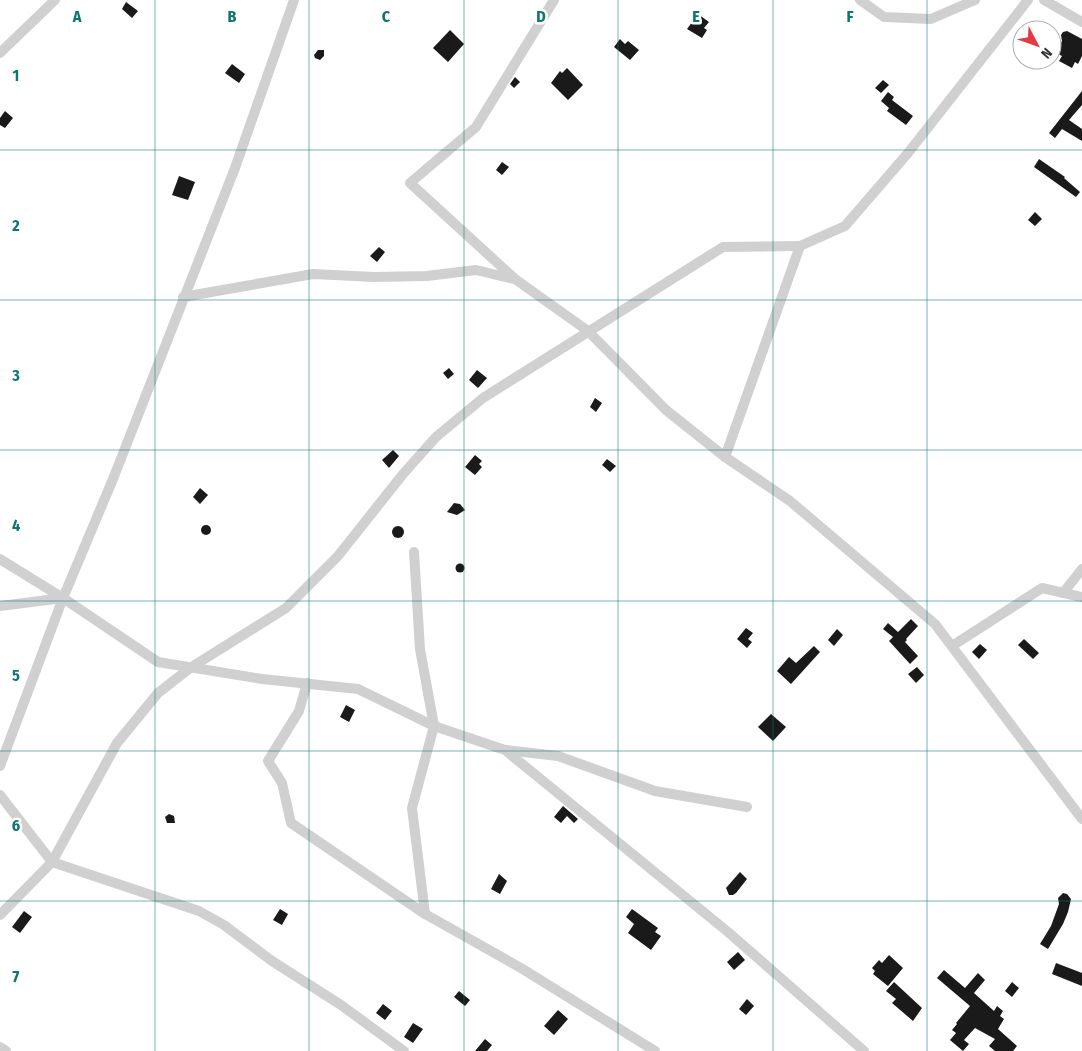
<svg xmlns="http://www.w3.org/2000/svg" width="1082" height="1051" viewBox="0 0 1082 1051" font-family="'Fira Sans Condensed',sans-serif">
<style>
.building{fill:#1a1a1a}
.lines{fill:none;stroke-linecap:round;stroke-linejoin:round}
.street{stroke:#d0d0d0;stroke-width:10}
.grid{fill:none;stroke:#0f766e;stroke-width:1;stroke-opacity:0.55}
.grid-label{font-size:16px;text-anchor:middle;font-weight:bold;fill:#0f766e;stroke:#fff;stroke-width:5;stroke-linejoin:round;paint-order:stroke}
</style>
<rect width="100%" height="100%" fill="#fff"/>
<g class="building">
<polygon points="126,2 138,11 132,18 122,9"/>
<polygon points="698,14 709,22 704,28 707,30 702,38 687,29"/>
<polygon points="450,30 464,44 448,62 433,48"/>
<polygon points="1067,31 1082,39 1082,56 1078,64 1075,62 1072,68 1059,61 1062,56 1056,53 1062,41 1061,35 1063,32"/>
<polygon points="620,39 625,44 628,41 639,50 630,60 614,47"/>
<polygon points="318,50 324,50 324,56 320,60 315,58 314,55"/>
<polygon points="232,64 245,74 239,83 225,73"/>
<polygon points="567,68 583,85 568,100 551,83 560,71 562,73"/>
<polygon points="515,77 520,82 514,88 510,84"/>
<polygon points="883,80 889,85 881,93 875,88"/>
<polygon points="1082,91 1082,105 1069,120 1082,129 1082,141 1062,129 1055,138 1049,133"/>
<polygon points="888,92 894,97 892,100 913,116 906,125 887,111 889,108 881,101"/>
<polygon points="5,111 13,118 5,128 0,125 0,118"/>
<polygon points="1039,159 1065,177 1064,178 1080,192 1076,197 1034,167"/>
<polygon points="502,162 509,167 502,175 496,170"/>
<polygon points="179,176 195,182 188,200 172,195"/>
<polygon points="1035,212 1042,219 1035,226 1028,220"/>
<polygon points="379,247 385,252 377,262 370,256"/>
<polygon points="449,368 454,374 448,379 443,373"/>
<polygon points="477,370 487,378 478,388 469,380"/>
<polygon points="595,398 602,403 596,412 590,407"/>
<polygon points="393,450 399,456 389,468 382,460"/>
<polygon points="475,455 482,461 479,464 482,467 475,475 465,467"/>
<polygon points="607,459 616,466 610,472 602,465"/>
<polygon points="200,488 208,495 200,504 193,497"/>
<polygon points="454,503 460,504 465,510 457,515 447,512"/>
<circle cx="206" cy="530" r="5"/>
<circle cx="398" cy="532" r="6"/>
<circle cx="460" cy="568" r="4.5"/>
<polygon points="911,619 918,626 906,639 907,640 905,642 918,656 910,664 889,641 893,637 883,629 888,623 898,632"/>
<polygon points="746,628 753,633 748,639 752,642 747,648 737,639"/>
<polygon points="837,629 843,635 834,646 828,640"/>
<polygon points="1024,639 1039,653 1033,659 1018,645"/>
<polygon points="980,644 987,650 979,659 972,652"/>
<polygon points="814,646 820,652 791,684 777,671 789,657 796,663"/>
<polygon points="917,667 924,675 916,683 908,674"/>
<polygon points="346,705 355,710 349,722 340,717"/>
<polygon points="771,714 786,727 773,741 758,727"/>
<polygon points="563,806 578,819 574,823 567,816 561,823 554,817"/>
<polygon points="169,814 174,816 175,823 167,823 165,817"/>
<polygon points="740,872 747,879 736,893 733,895 729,895 726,888"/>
<polygon points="499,874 507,881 500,894 491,889"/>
<polygon points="1063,893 1067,894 1071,899 1068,912 1063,924 1048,949 1040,944 1051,926 1059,904 1058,898"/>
<polygon points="280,909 288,914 282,925 273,920"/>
<polygon points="632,909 658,928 655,932 661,936 651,950 628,933 634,924 626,917"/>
<polygon points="24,911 32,917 20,933 12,927"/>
<polygon points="738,952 745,960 734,970 727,962"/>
<polygon points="889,955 903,968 888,986 873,974 875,971 872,968 879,960 882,963"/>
<polygon points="1056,963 1082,973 1082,986 1052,974"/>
<polygon points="944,970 965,988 978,973 985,980 974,993 994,1011 997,1006 1003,1011 1000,1016 1004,1019 998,1029 1017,1046 1013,1051 995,1051 989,1046 995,1039 975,1028 964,1040 969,1044 963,1051 950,1040 956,1033 952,1030 957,1024 956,1023 970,1006 937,978"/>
<polygon points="894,982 922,1008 913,1021 892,1003 896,999 886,991"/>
<polygon points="1012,982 1019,988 1012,997 1005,991"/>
<polygon points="459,991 470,1000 465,1006 454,997"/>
<polygon points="747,999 754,1006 746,1015 739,1009"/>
<polygon points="383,1004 392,1011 385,1020 376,1013"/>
<polygon points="558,1010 568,1019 554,1035 544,1026"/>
<polygon points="413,1023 423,1029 413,1043 404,1037"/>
<polygon points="485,1039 492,1045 487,1051 475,1051"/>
</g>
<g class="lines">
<g class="street">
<polyline points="554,0 476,127 410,183 515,279 588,331 666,410 725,457 790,501 935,624 1082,819"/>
<polyline points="860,0 884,17 931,19 975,0"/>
<polyline points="1044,0 1082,22"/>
<polyline points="0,53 55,0"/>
<polyline points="183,297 313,274 374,277 427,276 476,270 514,279"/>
<polyline points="725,457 800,246 845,226 908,153 1028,0"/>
<polyline points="414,552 420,649 434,726 412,808 425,914"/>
<polyline points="0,559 63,598 158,662 262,679 358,689 434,726 505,750 728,932 864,1051"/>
<polyline points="1063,593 1082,569"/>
<polyline points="0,606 63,598"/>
<polyline points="952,646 1042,588 1082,597"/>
<polyline points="307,683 299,711 268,761 282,783 291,823 425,914 521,968 655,1051"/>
<polyline points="506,750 558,756 655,791 747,807"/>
<polyline points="0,766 63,598 113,479 235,168 294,0"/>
<polyline points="0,795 52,862 199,911 224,925 272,961 341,1005 404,1051"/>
<polyline points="0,915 52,862 117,743 158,693 190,668 286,608 338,556 403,474 436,437 483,398 723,247 800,246"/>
<polyline points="0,1047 6,1051"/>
</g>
</g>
<path class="grid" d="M155,0v1051M309,0v1051M464,0v1051M618,0v1051M773,0v1051M927,0v1051M0,150h1082M0,300h1082M0,450h1082M0,601h1082M0,751h1082M0,901h1082"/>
<g class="grid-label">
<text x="77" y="22">A</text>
<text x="232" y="22">B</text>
<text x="386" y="22">C</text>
<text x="541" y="22">D</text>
<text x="696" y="22">E</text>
<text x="850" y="22">F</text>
<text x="16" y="81">1</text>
<text x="16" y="231">2</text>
<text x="16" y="381">3</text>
<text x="16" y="531">4</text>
<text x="16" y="681">5</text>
<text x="16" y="831">6</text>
<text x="16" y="982">7</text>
</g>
<g transform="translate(1037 45) rotate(131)"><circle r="24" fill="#ffffff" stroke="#adadad"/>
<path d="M0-4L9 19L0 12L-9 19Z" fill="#e63946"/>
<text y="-8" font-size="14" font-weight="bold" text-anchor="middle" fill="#333333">N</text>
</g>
</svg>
